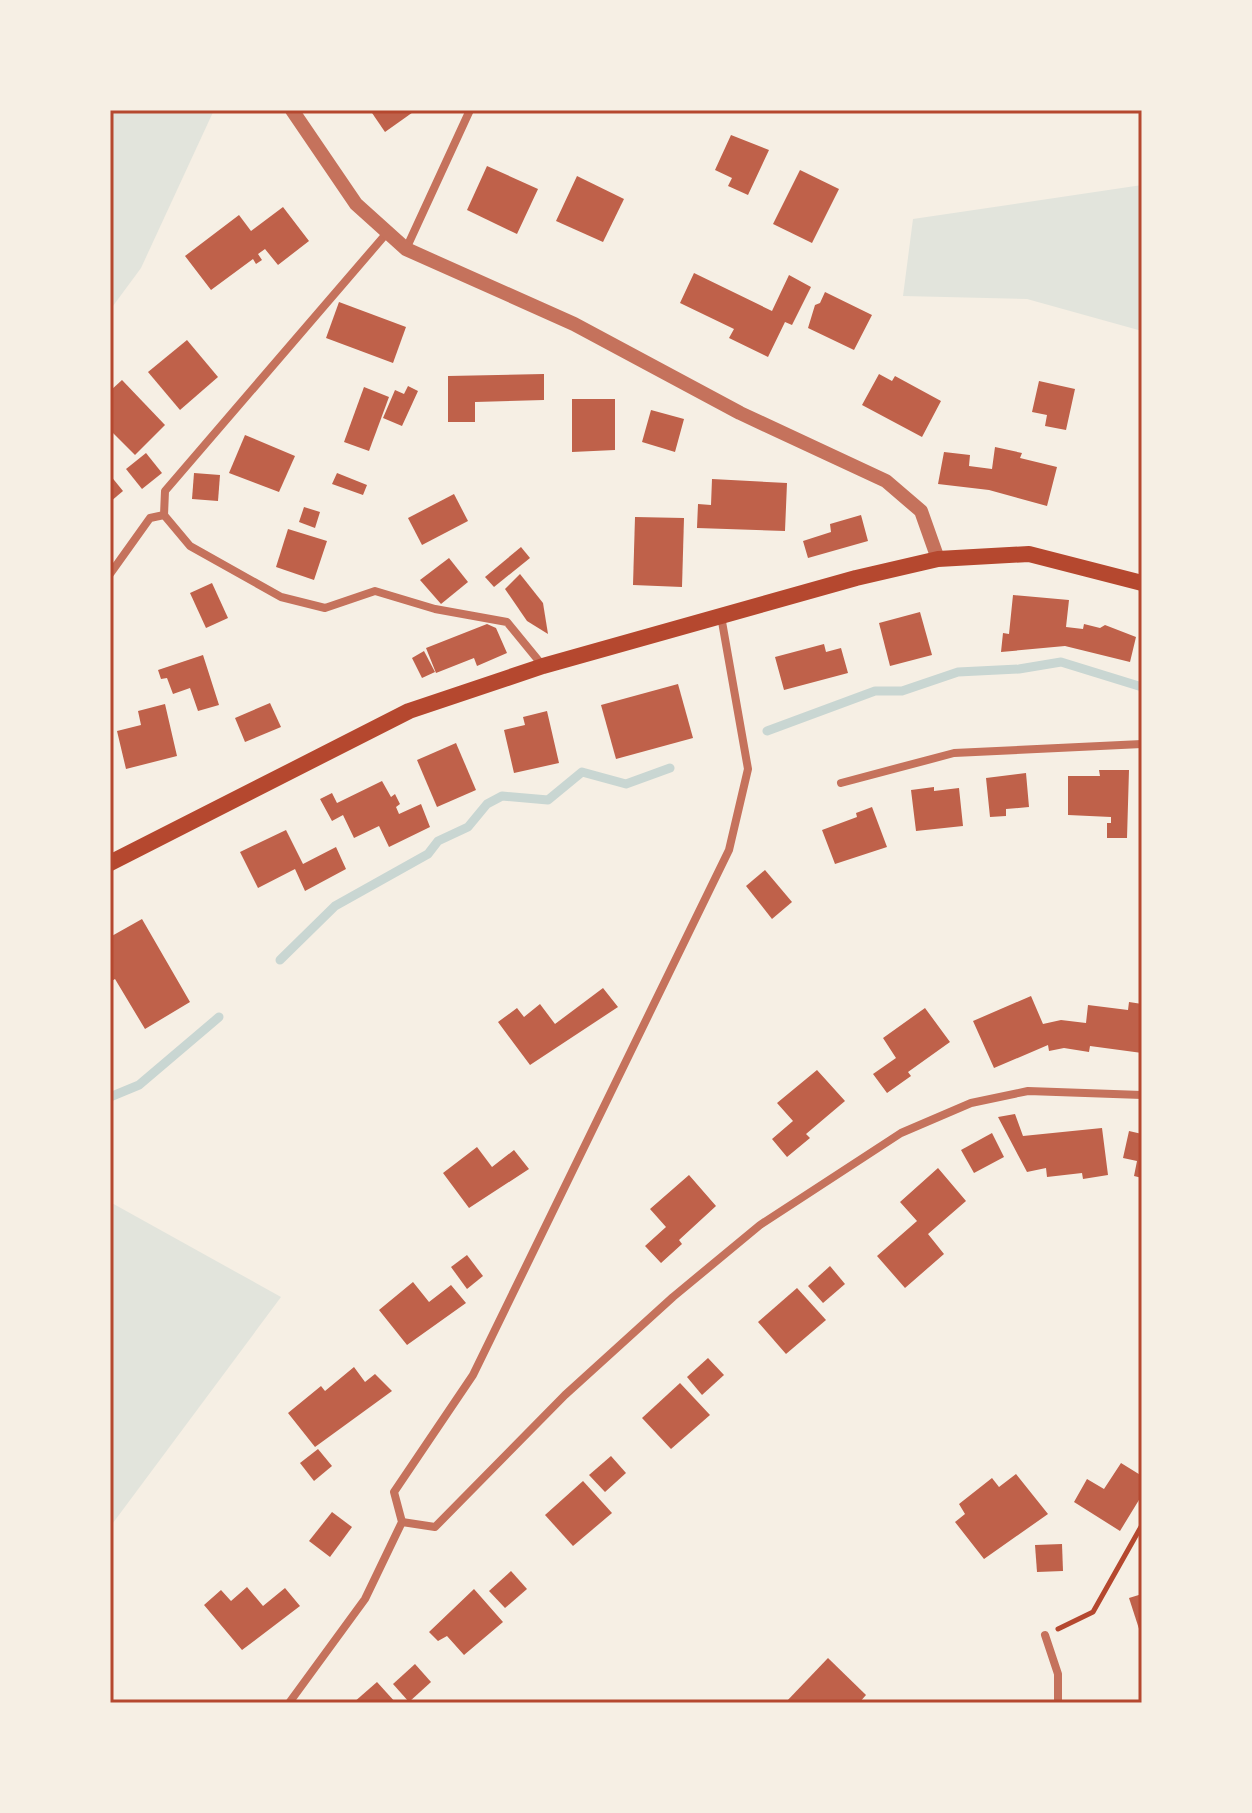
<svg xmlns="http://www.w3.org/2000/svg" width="1252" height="1813" viewBox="0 0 1252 1813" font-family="Cabin,sans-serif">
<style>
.green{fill:#e2e4dc}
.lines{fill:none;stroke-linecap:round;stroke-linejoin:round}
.stream{stroke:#c9d6d2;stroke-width:9}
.building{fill:#bf614a}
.path{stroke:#b5482f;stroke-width:5}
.minor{stroke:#c5725c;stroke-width:8}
.tertiary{stroke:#c5725c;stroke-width:14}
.secondary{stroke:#b5482f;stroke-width:16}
.neatline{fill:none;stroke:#b5482f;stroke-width:3}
</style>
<rect width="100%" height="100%" fill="#f6efe4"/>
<g class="green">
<polygon points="110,110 214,110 141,268 110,310"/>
<polygon points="1142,185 1142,331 1027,299 903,296 913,219"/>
<polygon points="110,1202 281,1297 110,1527"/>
</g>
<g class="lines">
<g class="stream">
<polyline points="767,731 875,691 902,691 958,672 1019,669 1061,662 1142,687"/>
<polyline points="280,960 335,906 428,854 438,841 468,827 487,804 502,796 548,800 582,772 626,784 670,768"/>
<polyline points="110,1097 139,1085 219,1017"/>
</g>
</g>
<g class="building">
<polygon points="370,110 416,110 385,132"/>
<polygon points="731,135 769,150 748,195 728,186 732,178 715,170"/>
<polygon points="487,166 538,189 517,234 467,210"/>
<polygon points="800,170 839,189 812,243 773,224"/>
<polygon points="577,176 624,199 603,242 556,221"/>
<polygon points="283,207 309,241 278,265 265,249 258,254 262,260 256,264 253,259 211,290 185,256 239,215 251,231"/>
<polygon points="694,273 772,311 789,275 811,287 792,325 785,322 768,357 729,338 734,329 680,303"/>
<polygon points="825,292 872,315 854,350 808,328 815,305 820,303"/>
<polygon points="339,302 406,327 393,363 326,338"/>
<polygon points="187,340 218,377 180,410 148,372"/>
<polygon points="544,374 544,400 475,402 475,422 448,422 448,376"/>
<polygon points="879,374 892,381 895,376 941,401 922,437 862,405"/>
<polygon points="122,380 165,425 135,455 110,430 110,391"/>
<polygon points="1039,381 1075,389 1066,430 1045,426 1047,415 1032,412"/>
<polygon points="408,386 418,391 402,426 383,418 395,390 404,394"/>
<polygon points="364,387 389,397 369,451 344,442"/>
<polygon points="572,399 615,399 615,450 572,452"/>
<polygon points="651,410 684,419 675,452 642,442"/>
<polygon points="245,435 295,456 279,492 229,473"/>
<polygon points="995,447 1022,453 1020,458 1057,467 1047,506 989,490 938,484 944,452 970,455 969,466 992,469"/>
<polygon points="146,453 162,473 142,489 126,469"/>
<polygon points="194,473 220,475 218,501 192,499"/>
<polygon points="337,473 367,485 363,495 332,484"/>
<polygon points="110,475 123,491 110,502"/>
<polygon points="712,479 787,483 785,531 697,528 698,504 711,505"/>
<polygon points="454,494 468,521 422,545 408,518"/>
<polygon points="304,507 320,512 315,528 299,522"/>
<polygon points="861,515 868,541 808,558 803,541 831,532 830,524"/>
<polygon points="635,517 684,518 682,587 633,585"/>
<polygon points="288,529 327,541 314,580 276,567"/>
<polygon points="521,547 530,558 494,587 485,577"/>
<polygon points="449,558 468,582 441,604 420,580"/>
<polygon points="520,574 543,603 548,634 527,621 505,589"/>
<polygon points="212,583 228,618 206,628 190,593"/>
<polygon points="1013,595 1069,600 1066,627 1083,629 1084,624 1100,628 1105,625 1136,637 1130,662 1065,646 1001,652 1003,633 1009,634"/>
<polygon points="920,612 932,655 890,666 879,623"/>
<polygon points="487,624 496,628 507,653 477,666 474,658 436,673 426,648"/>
<polygon points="824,644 826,652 841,648 848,673 784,690 775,657"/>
<polygon points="424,651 435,672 422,678 412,658"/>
<polygon points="203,655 219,705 198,711 190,688 173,694 167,678 161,679 158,670"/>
<polygon points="678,684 693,738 616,759 601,705"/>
<polygon points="270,703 281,727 245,742 235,718"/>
<polygon points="165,704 177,756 126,769 117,731 141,725 138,711"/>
<polygon points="547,711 559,763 514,773 504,730 525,725 523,717"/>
<polygon points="456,743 476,790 437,807 417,760"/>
<polygon points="1099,770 1129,770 1127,838 1107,838 1107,823 1111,823 1111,817 1068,815 1068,776 1100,776"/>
<polygon points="1026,773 1029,807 1006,809 1006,816 990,817 986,778"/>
<polygon points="382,781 391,797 395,794 400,804 396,807 399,814 421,804 430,827 389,847 379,826 354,838 343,815 332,821 320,799 332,793 337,803"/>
<polygon points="934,787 934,791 959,788 963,826 916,831 911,790"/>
<polygon points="872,807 887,847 835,864 822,830 857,817 856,813"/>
<polygon points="286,830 303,864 336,847 346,869 305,891 295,869 258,888 240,852"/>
<polygon points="765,870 792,902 772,919 746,886"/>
<polygon points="142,919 190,1002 145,1029 115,979 110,982 110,937"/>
<polygon points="603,988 618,1007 530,1065 498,1022 517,1008 524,1017 540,1004 555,1024"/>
<polygon points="1031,996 1043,1024 1061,1020 1086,1023 1088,1005 1128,1010 1129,1002 1142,1004 1142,1053 1090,1046 1089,1052 1064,1048 1049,1051 1048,1045 994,1068 973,1021"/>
<polygon points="925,1008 950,1042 908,1072 911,1076 887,1093 873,1074 896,1058 883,1038"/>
<polygon points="817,1070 845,1101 806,1134 810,1138 787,1157 772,1139 793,1121 777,1103"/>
<polygon points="1015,1114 1023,1136 1102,1128 1108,1175 1083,1179 1082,1173 1047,1177 1046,1168 1027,1172 998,1117"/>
<polygon points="1129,1131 1142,1134 1142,1178 1134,1176 1137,1161 1123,1158"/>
<polygon points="992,1133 1004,1157 974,1173 961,1150"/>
<polygon points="477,1147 492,1167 514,1150 529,1169 469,1208 443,1173"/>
<polygon points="938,1168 966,1201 928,1234 944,1254 905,1288 877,1256 917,1221 900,1202"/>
<polygon points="689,1175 716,1206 679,1240 682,1244 661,1263 645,1246 666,1227 650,1209"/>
<polygon points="467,1255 483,1276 467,1289 451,1267"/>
<polygon points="830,1266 845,1284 823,1303 808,1286"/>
<polygon points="413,1282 429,1302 451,1285 466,1303 407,1345 379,1310"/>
<polygon points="797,1288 826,1320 786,1354 758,1322"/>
<polygon points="708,1358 724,1375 702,1395 687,1377"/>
<polygon points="354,1367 365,1382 375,1374 392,1391 315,1447 288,1413 321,1386 325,1391"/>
<polygon points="680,1383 710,1415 671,1449 642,1418"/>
<polygon points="318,1449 332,1466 314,1481 300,1463"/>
<polygon points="611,1456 626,1473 605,1492 589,1475"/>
<polygon points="1121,1463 1142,1476 1142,1495 1120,1531 1074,1502 1087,1479 1104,1489"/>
<polygon points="1016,1474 1048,1514 984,1559 955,1522 965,1514 959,1504 992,1478 999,1487"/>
<polygon points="583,1481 612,1513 573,1546 545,1515"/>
<polygon points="332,1512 352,1527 330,1557 309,1541"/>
<polygon points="1062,1544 1063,1571 1037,1572 1035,1545"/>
<polygon points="511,1571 527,1589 505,1608 489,1591"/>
<polygon points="247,1587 263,1606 285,1588 300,1606 242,1650 204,1605 221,1590 231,1601"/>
<polygon points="474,1589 503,1622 464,1655 447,1636 438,1641 429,1632"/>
<polygon points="1142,1594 1142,1635 1141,1635 1129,1598"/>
<polygon points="828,1658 866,1695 859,1703 785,1703"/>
<polygon points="415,1664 431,1682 409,1702 393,1684"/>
<polygon points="377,1682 396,1703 353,1703"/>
</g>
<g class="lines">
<polyline class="path" points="1058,1629 1093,1612 1142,1525"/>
<g class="minor">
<polyline points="406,249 470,110"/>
<polyline points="164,515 190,546 281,597 325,608 375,591 435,609 507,622 543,666"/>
<polyline points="110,574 150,518 164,515 165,491 386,234"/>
<polyline points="841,783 954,753 1142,744"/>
<polyline points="402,1522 435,1527 565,1395 673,1297 760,1225 901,1133 971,1103 1028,1091 1142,1095"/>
<polyline points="1045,1635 1058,1674 1058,1703"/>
<polyline points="289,1703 365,1599 402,1522 394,1492 473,1375 729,850 748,769 721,616"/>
</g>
<polyline class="tertiary" points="292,110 356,204 406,249 574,324 740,413 886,481 921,511 938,559"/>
<polyline class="secondary" points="110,863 409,711 543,666 856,578 938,559 1029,554 1142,583"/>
</g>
<rect width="1252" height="1813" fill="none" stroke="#f6efe4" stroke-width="224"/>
<rect x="112" y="112" width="1028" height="1589" class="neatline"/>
</svg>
